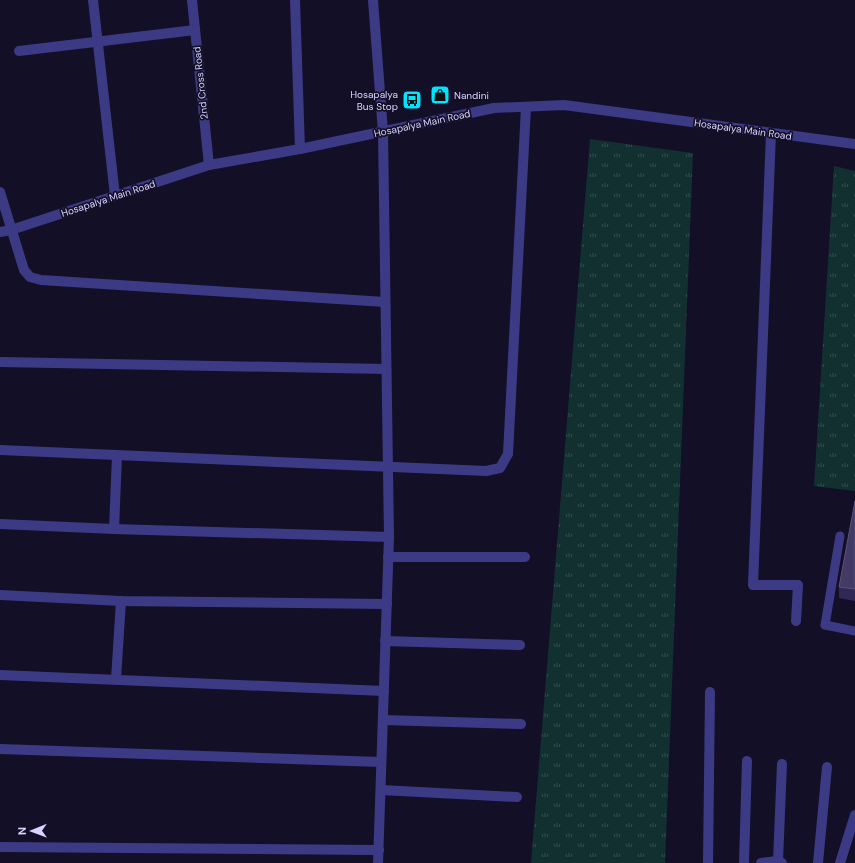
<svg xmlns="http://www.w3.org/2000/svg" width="855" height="863" viewBox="0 0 855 863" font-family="'DM Sans',sans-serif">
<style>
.grass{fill:url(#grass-tufts)}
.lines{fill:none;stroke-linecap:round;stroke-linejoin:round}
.service{stroke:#3d3a85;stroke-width:9}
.minor{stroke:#3d3a85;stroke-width:10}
.tertiary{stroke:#3d3a85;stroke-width:10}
.wall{fill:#312854}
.building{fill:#433a66;stroke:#5a527e}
.labels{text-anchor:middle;stroke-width:3.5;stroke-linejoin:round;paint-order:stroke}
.street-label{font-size:10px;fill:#d9d4ff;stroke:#130f26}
.poi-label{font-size:10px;fill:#d9d4ff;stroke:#130f26;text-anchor:end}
</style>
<defs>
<pattern id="grass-tufts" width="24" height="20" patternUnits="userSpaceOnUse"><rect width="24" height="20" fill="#12302f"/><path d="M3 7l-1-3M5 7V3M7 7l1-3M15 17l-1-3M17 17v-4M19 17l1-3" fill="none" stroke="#344d4e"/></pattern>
</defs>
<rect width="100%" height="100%" fill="#130f26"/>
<g class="grass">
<polygon points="590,139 693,153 665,863 531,863"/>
<polygon points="834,166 855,171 855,491 814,486"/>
</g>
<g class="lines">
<polyline class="service" points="840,536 825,625 855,631"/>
<g class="minor">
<polyline points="93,0 115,196"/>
<polyline points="192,0 209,165"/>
<polyline points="295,0 300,149"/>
<polyline points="373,0 383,132"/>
<polyline points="19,51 195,30"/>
<polyline points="771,133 753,585 798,585 796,621"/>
<polyline points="0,192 24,270 30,277 41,280 385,302"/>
<polyline points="0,362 386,369"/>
<polyline points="0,450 486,471 500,468 508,454 526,107"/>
<polyline points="0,524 114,529 389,537"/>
<polyline points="114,529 117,456"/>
<polyline points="388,557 525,557"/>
<polyline points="0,595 121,601 387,604"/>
<polyline points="385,641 520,645"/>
<polyline points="0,675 384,691"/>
<polyline points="116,679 121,601"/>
<polyline points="383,720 521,724"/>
<polyline points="0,749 381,762"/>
<polyline points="381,790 517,797"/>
<polyline points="0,847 379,850"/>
<polyline points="778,861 782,764"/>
<polyline points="708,863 710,692"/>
<polyline points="744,863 747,761"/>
<polyline points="761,863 778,861 782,863"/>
<polyline points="818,863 827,767"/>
<polyline points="840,863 855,815"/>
</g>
<g class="tertiary">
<polyline points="0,232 11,230 209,165 300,149 494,108 564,105 855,144"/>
<polyline points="378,863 389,537 383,132"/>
</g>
</g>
<polygon class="wall" points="855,501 855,601 839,598 839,587"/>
<polygon class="building" points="855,501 855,589 839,587"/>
<defs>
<g id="shop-square" transform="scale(1)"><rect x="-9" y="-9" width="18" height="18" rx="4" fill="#00e5ff" stroke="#130f26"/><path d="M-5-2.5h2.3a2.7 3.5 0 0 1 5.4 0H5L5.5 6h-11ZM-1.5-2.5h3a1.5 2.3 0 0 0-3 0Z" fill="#111"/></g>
<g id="bus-square" transform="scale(1)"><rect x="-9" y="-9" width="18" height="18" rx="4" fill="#00e5ff" stroke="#130f26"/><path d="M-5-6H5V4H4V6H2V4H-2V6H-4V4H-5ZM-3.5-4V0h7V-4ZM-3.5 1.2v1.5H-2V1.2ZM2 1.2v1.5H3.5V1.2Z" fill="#111"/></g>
</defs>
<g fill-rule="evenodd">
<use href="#shop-square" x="440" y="95"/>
<use href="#bus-square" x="412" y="100"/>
</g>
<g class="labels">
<g class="street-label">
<text transform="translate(200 83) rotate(-96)" y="4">2nd Cross Road</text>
<text transform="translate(422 123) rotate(-12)" y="4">Hosapalya Main Road</text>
<text transform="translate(743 129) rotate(8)" y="4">Hosapalya Main Road</text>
<text transform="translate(108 198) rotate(-18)" y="4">Hosapalya Main Road</text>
</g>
<g class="poi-label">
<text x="398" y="98">Hosapalya<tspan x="398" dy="12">Bus Stop</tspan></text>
<text x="454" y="99" text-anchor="start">Nandini</text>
</g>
</g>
<g transform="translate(32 831) rotate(269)" stroke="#130f26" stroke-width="3" paint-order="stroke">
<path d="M0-3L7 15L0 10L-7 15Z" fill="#d9d4ff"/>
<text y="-6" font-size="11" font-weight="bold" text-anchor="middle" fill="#d9d4ff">N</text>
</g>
</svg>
